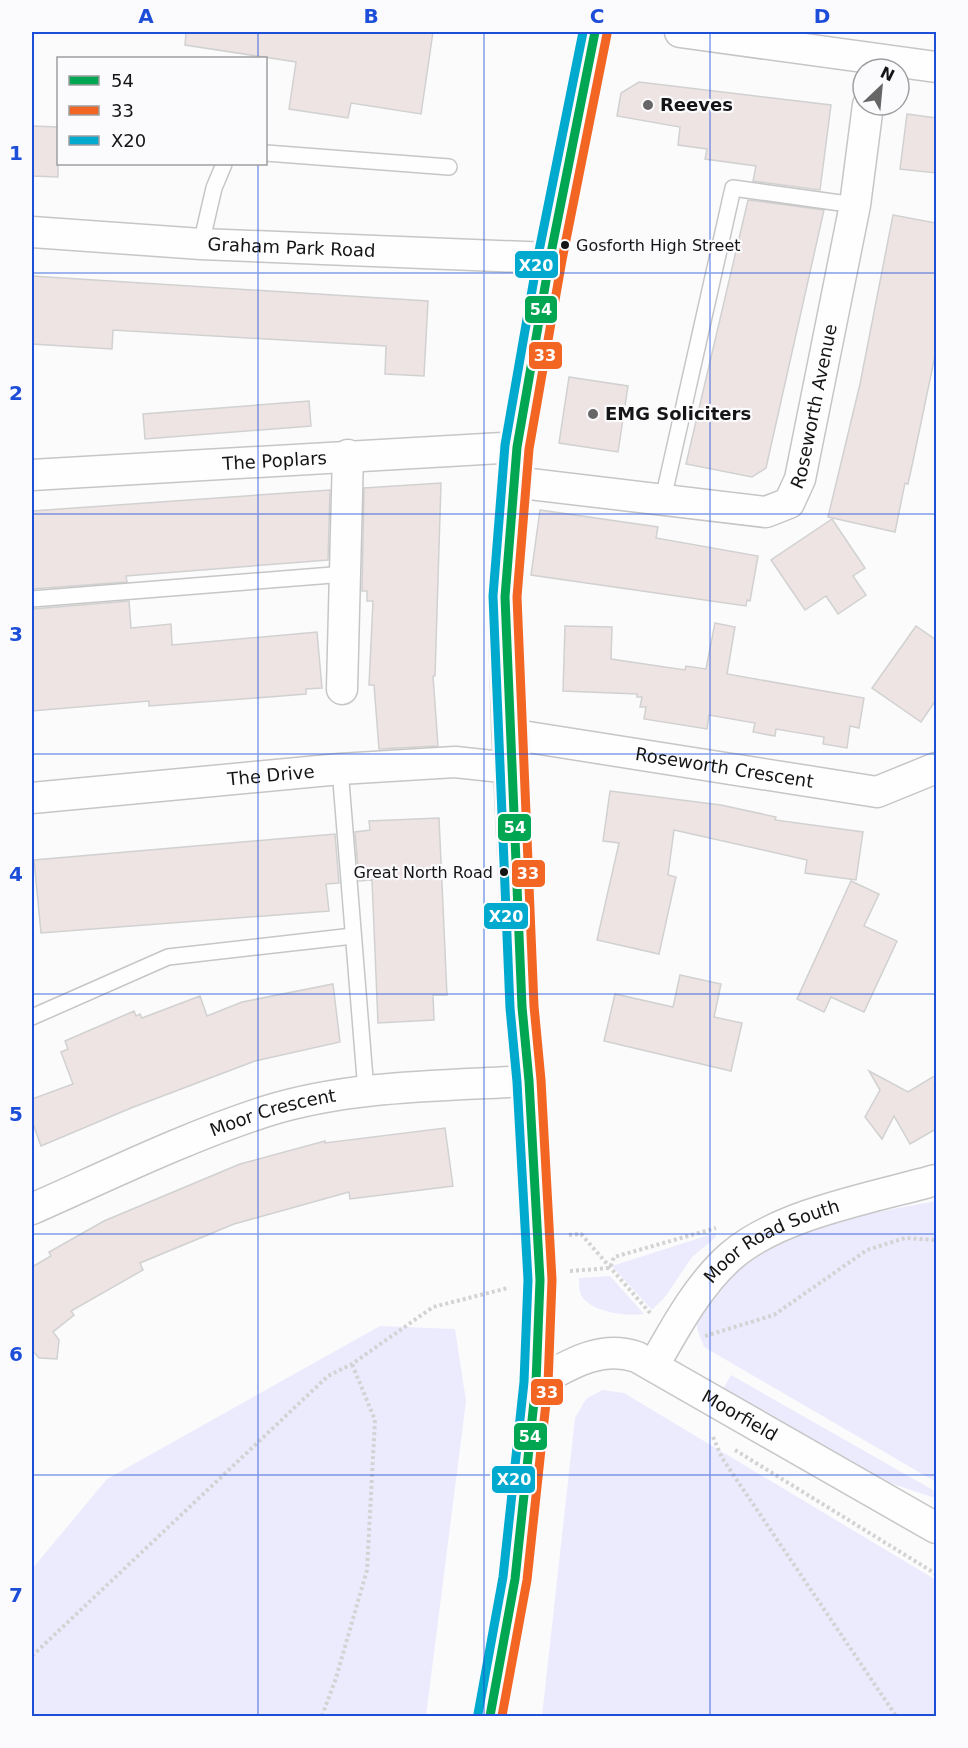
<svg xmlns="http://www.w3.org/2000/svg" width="968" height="1748" viewBox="0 0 968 1748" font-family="'DejaVu Sans',sans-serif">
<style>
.green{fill:#ecebfd}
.building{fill:#ede4e3;stroke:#d2d1d2;stroke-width:1.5}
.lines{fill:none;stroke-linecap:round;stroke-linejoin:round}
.lane-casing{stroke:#c6c6c6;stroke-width:18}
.street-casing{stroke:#c6c6c6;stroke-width:33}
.secondary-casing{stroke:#c6c6c6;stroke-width:36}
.path{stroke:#d3d3d4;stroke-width:4;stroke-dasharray:3 3;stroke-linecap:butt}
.lane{stroke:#fefeff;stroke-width:15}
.street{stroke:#fefeff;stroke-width:30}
.secondary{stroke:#fefeff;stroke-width:33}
.bus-1-casing{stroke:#fbfafd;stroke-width:14}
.bus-2-casing{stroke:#fbfafd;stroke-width:14}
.bus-3-casing{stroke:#fbfafd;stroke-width:14}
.bus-1{stroke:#00a651;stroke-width:9}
.bus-2{stroke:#f26522;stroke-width:9}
.bus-3{stroke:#00a9ce;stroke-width:9}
.grid{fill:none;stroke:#1d4ed8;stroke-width:1.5;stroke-opacity:0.55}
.poi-dot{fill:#666;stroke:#fbfafd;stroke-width:2}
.bus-dot{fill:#151516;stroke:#fbfafd;stroke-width:2}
.labels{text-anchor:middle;stroke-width:4.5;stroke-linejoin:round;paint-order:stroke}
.bus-label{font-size:16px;fill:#151516;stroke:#fbfafd;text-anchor:start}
.poi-label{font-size:18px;font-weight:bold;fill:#151516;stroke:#fbfafd;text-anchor:start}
.street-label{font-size:18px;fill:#151516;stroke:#fbfafd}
.line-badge{stroke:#fbfafd;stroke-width:2}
.badge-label{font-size:16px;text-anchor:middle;font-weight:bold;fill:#fff}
.neatline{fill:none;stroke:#1d4ed8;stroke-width:2}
.grid-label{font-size:20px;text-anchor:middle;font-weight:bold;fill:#1d4ed8}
</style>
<rect width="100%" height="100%" fill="#fbfbfc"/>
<g class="green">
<path d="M936,1201v281l-232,-135c-2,-6 -7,-15 -7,-22 0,-8 9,-17 13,-24 49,-68 148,-86 226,-100z"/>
<polygon points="715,1233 716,1237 692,1257 665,1297 652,1310 612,1266"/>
<path d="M610,1276l34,38c-17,3 -58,-2 -64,-22 -1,-4 -1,-10 -1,-14z"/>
<polygon points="380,1326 455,1329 466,1401 426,1716 32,1716 32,1569 107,1479"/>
<polygon points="731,1375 933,1490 935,1498 881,1480 723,1389"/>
<polygon points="602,1390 624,1393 936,1580 936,1716 542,1716 575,1418 586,1399"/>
</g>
<g class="building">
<polygon points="186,32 433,32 421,114 351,103 348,118 289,109 296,62 185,45"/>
<polygon points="639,82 831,105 820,190 753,181 756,166 705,159 707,149 678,145 680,127 617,116 621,93"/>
<polygon points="907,114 936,118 936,173 900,169"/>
<polygon points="32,126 58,127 58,177 32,176"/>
<polygon points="748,200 824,210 766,468 752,477 686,464"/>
<polygon points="893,215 936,223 936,351 913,461 908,484 905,483 895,532 828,517 860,384"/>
<polygon points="32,276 428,301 424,376 385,374 386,346 113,330 112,349 32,344"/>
<polygon points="569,377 628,386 618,452 559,443"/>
<polygon points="309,401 311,426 145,439 143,414"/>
<polygon points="441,483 435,676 433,676 438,746 379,749 374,685 369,685 373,601 367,601 367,591 362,591 364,488"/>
<polygon points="330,490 328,560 126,576 127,582 32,589 32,511"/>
<polygon points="540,510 658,527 656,538 758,556 750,601 747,600 746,606 531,575"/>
<polygon points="832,519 865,568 853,576 866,595 838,614 826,596 805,610 771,560"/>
<polygon points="129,601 131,628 171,624 172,645 317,632 322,688 306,689 306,694 269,697 149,706 149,701 32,711 33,609"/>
<polygon points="715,623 735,627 727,674 864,698 859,728 850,726 847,748 823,744 824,737 776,729 775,736 753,732 755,723 709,715 707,729 644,719 646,707 640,707 642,697 637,697 637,694 563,691 565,626 612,627 611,659 685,670 686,666 706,669"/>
<polygon points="916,626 936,640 936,700 921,722 872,688"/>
<polygon points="610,791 721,805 776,817 775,820 863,832 856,880 805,873 807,860 674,830 668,875 676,877 659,954 597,940 619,843 603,841"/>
<polygon points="439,818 447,995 433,995 434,1020 378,1023 372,880 359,881 355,832 370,830 369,821"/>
<polygon points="335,834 339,883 326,884 329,911 41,933 34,860"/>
<polygon points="851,881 879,894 864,926 897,941 864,1012 831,997 824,1012 797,999"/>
<polygon points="680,975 721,984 714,1017 742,1023 731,1071 604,1041 615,994 673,1007"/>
<polygon points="333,984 340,1042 255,1061 131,1108 41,1146 32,1121 32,1099 73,1084 61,1052 68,1049 65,1041 134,1011 136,1016 140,1014 142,1018 200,996 207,1016 242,1002"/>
<polygon points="869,1071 908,1092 936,1075 936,1129 910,1144 894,1116 882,1139 865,1117 880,1090"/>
<polygon points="445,1128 453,1186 350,1199 349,1192 234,1224 140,1263 143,1270 71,1311 74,1315 53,1332 59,1340 57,1359 39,1358 32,1350 32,1267 51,1256 49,1252 104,1221 240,1164 325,1141 325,1143"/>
</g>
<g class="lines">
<g class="lane-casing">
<g id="lane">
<polyline points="266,153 449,167"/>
<polyline points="201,244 214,188 224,164"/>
<polyline points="663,499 733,188 855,205"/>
<polyline points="32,599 345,574"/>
<polyline points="340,769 366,1091"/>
<polyline points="32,1017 168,957 353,936"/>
</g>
</g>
<g class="street-casing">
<g id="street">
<polyline points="680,32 936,67"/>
<path id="s1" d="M32,232l169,12 349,14"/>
<path id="s2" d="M32,475l485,-28"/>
<path id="s3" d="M513,482l253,30 23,-9 11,-24 55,-274 13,-100"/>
<polyline points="342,689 348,455"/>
<path id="s4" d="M509,734l368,58 59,-24"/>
<path id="s5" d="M32,798l308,-29 115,-7 56,6"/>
<path id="s6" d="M32,1209c77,-34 154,-72 235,-98 84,-26 175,-25 262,-30"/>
<path id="s7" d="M654,1365c21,-37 44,-80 77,-109 48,-42 144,-59 205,-76"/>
<path id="s8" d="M536,1383c31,-17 64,-39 101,-26l299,171"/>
</g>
</g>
<g class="secondary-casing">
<polyline id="secondary" points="490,1716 515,1579 536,1383 540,1280 529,1081 522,1007 509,734 505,597 517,447 550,258 595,32"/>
</g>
<g class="path">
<polyline points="569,1235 581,1234 651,1314"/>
<polyline points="570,1271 610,1268 614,1257 716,1228"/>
<polyline points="705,1336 774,1315 867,1250 905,1238 936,1240"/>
<polyline points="713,1437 722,1458 896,1716"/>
<polyline points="735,1450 936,1574"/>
<polyline points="32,1656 328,1376 352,1364 433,1307 508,1288"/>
<polyline points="322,1716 336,1678 367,1570 375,1420 352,1364"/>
</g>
<use href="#lane" class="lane"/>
<use href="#street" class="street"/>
<use href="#secondary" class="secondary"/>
<g class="bus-1-casing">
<polyline id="bus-1" points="490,1716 515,1579 536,1383 540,1280 529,1081 522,1007 505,597 517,447 550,258 595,32"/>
</g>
<g class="bus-2-casing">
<polyline id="bus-2" points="502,1716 527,1580 548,1384 552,1280 541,1080 534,1006 517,597 529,449 562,260 607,34"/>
</g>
<g class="bus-3-casing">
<polyline id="bus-3" points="478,1714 503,1577 524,1382 528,1280 517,1082 510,1008 493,596 505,445 538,256 583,32"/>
</g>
<use href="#bus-1" class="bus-1"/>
<use href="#bus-2" class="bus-2"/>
<use href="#bus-3" class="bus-3"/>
</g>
<path class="grid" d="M258,32v26M484,32v1684M710,32v1684M258,164v1552M32,273h904M32,514h904M32,754h904M32,994h904M32,1234h904M32,1475h904"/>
<g class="poi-dot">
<circle cx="648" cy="105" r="6"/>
<circle cx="593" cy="414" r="6"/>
</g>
<g class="bus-dot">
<circle cx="565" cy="245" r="5"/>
<circle cx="504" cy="872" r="5"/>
</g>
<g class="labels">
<g class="bus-label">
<text x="576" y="251">Gosforth High Street</text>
<text x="493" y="878" text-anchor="end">Great North Road</text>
</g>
<g class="poi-label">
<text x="660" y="111">Reeves</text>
<text x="605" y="420">EMG Soliciters</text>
</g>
<g class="street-label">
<text dy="6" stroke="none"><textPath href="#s1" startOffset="260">Graham Park Road</textPath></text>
<text dy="6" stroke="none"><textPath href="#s3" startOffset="380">Roseworth Avenue</textPath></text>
<text dy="6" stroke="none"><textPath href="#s2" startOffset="243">The Poplars</textPath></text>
<text dy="6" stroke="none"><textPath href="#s4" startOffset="218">Roseworth Crescent</textPath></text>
<text dy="6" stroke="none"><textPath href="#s5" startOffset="240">The Drive</textPath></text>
<text dy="6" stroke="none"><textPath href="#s6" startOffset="260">Moor Crescent</textPath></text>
<text dy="6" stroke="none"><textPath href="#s7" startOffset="177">Moor Road South</textPath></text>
<text dy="6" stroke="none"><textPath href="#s8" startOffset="226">Moorfield</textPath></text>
</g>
</g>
<g class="line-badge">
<rect x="514" y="250" width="45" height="29" rx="6" fill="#00a9ce"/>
<rect x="524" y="295" width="34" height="29" rx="6" fill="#00a651"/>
<rect x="528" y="341" width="35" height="29" rx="6" fill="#f26522"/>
<rect x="497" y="813" width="35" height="29" rx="6" fill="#00a651"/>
<rect x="511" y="859" width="35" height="29" rx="6" fill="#f26522"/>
<rect x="483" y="902" width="46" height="28" rx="6" fill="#00a9ce"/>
<rect x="530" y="1378" width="34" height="28" rx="6" fill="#f26522"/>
<rect x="513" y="1422" width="35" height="29" rx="6" fill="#00a651"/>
<rect x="491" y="1465" width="45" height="29" rx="6" fill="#00a9ce"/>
</g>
<g class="badge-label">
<text x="536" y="271">X20</text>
<text x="541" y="315">54</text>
<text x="545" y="361">33</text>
<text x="515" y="833">54</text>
<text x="528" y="879">33</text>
<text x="506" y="922">X20</text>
<text x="547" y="1398">33</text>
<text x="530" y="1442">54</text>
<text x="514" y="1485">X20</text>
</g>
<rect width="968" height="1748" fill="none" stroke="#fbfafd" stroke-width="66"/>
<rect x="57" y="57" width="210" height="108" fill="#fbfafd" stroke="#9f9ea1" stroke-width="1.5"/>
<rect x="69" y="76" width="30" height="9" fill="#00a651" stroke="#9f9ea1" stroke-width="1.5"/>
<text x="111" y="87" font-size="18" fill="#151516">54</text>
<rect x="69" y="106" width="30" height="9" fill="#f26522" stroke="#9f9ea1" stroke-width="1.5"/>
<text x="111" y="117" font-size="18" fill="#151516">33</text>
<rect x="69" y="136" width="30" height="9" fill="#00a9ce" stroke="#9f9ea1" stroke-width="1.5"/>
<text x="111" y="147" font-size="18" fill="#151516">X20</text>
<g transform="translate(881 87) rotate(26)"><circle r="28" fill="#fbfafd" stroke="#9f9ea1" stroke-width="1.5"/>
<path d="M0-4.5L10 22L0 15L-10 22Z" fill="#666666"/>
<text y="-9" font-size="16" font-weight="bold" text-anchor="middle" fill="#151516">N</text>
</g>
<rect x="33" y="33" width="902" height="1682" class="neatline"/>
<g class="grid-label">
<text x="146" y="23">A</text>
<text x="371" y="23">B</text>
<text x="597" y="23">C</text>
<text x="822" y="23">D</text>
<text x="16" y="160">1</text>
<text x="16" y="400">2</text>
<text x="16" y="641">3</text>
<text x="16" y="881">4</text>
<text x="16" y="1121">5</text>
<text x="16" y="1361">6</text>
<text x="16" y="1602">7</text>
</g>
</svg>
